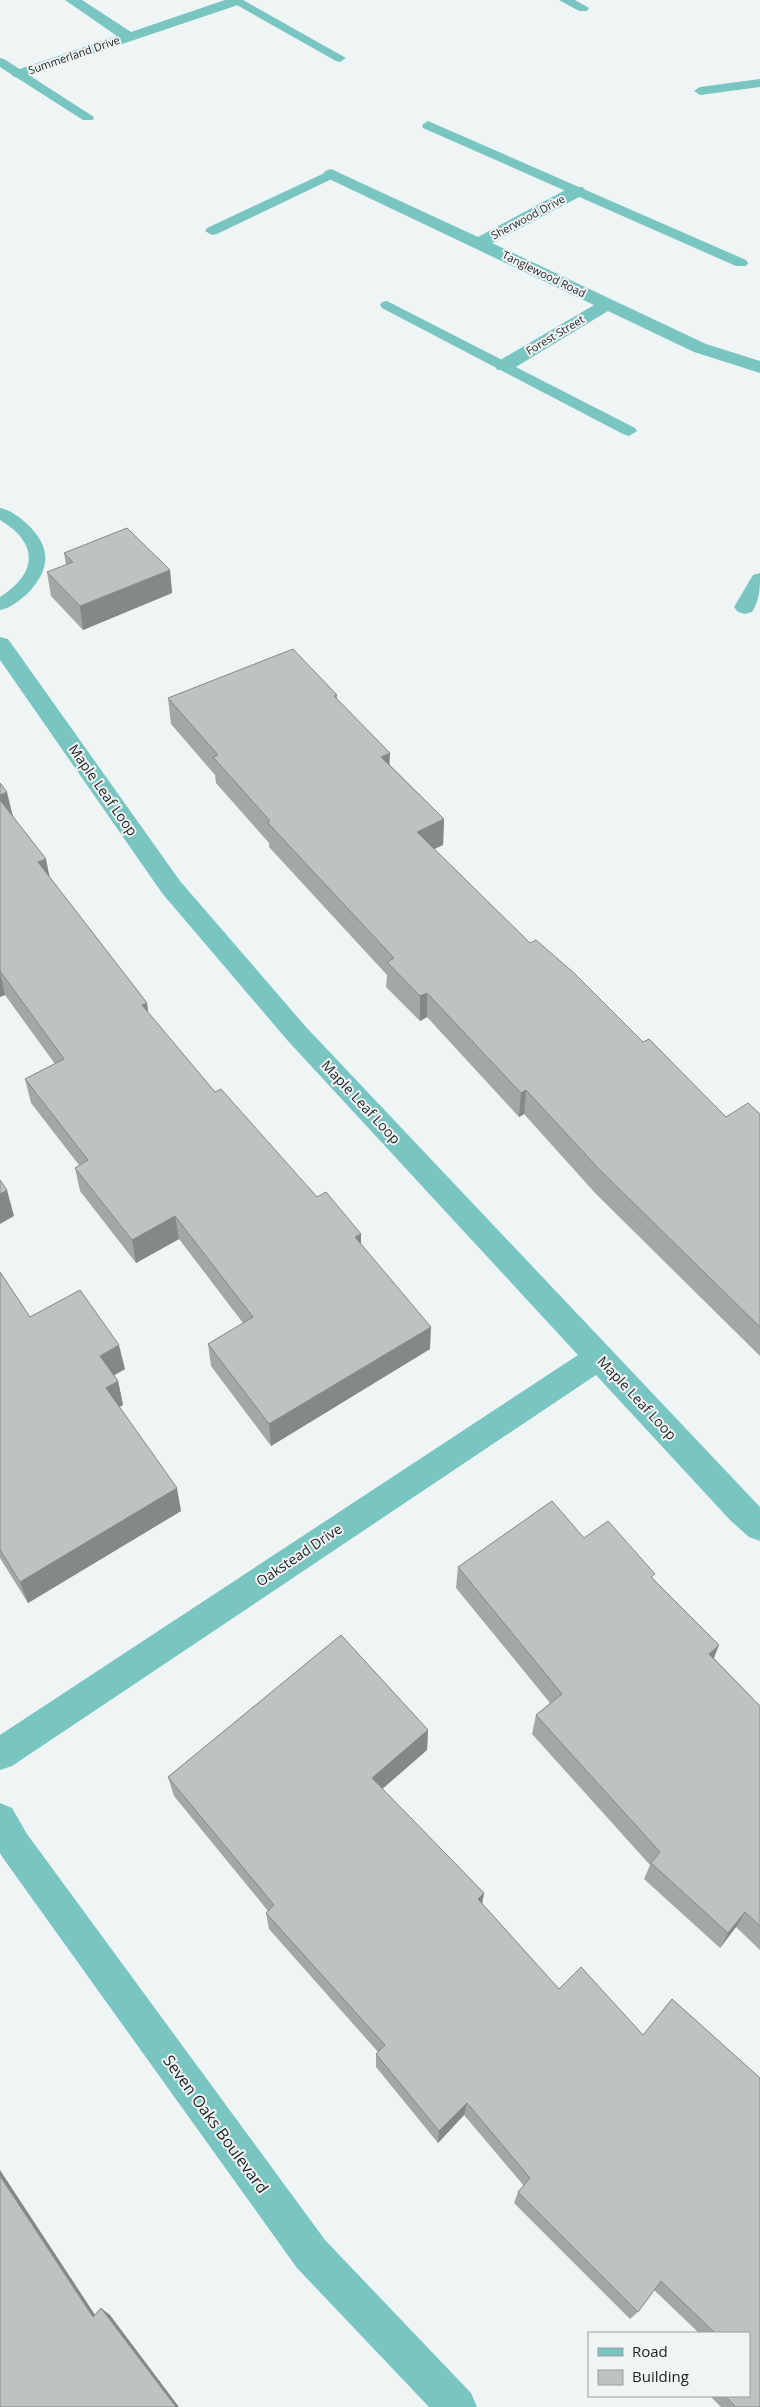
<svg xmlns="http://www.w3.org/2000/svg" width="760" height="2407" viewBox="0 0 760 2407" font-family="'Open Sans',sans-serif">
<style>
.lines{fill:none;stroke-linecap:round;stroke-linejoin:round}
.lane{fill:#78c5c2;fill-rule:evenodd}
.street{fill:#78c5c2;fill-rule:evenodd}
.wall{fill:#a3a8a7}
.shaded-wall{fill:#858888}
.building{fill:#bec3c2;stroke:#858888}
.labels{text-anchor:middle;stroke-width:4;stroke-linejoin:round;paint-order:stroke}
.far-street-label{font-size:11px;fill:#1e2020;stroke:#eff4f4}
.street-label{font-size:14px;fill:#1e2020;stroke:#eff4f4}
.near-street-label{font-size:16px;fill:#1e2020;stroke:#eff4f4}
</style>
<rect width="100%" height="100%" fill="#eff4f4"/>
<g class="lines">
<g class="lane">
<polygon points="228,0 243,0 346,58 340,62 336,61"/>
<polygon points="559,0 575,0 589,8 587,11 579,11"/>
<polygon points="0,58 4,59 94,117 93,120 83,120 0,67"/>
<polygon points="760,79 760,87 700,95 694,91 700,87"/>
<polygon points="428,121 746,260 748,263 746,266 736,266 423,128 422,125"/>
<polygon points="331,170 336,171 338,174 336,177 217,234 212,235 205,231 207,228"/>
<polygon points="387,301 635,428 637,431 629,436 623,434 382,308 380,305 382,302"/>
<path d="M0,508c10,2 20,9 27,16 25,23 24,46 0,70 -8,7 -17,14 -27,16v-13c38,-24 39,-54 0,-77z"/>
</g>
<g class="street">
<polygon points="65,0 82,0 131,32 225,0 243,1 241,4 24,77 14,77 11,74 14,71 117,36"/>
<polygon points="331,169 478,237 571,187 583,187 585,191 583,195 492,243 706,344 760,361 760,373 694,352 608,311 511,370 497,370 495,366 497,362 594,305 325,177 323,174 325,171"/>
<path d="M760,573c0,15 0,26 -8,39l-7,2 -7,-2 -4,-5 19,-32z"/>
<polygon points="0,637 8,639 180,881 306,1027 760,1507 760,1541 749,1537 730,1520 596,1375 12,1766 0,1770 0,1735 578,1355 288,1041 162,893 0,660"/>
<polygon points="0,1803 12,1808 27,1834 325,2240 471,2393 477,2407 429,2407 297,2268 3,1858 0,1853"/>
</g>
</g>
<g class="wall">
<polygon points="64,553 170,570 172,593 83,630 51,596 47,572 66,565"/>
<polygon points="337,695 337,699 390,765 444,819 443,845 434,849 530,943 643,1042 726,1117 760,1114 760,1356 596,1194 524,1114 519,1117 427,1017 420,1021 386,987 387,975 269,847 269,843 216,783 215,775 171,724 168,698"/>
<polygon points="0,783 13,816 50,878 147,1003 148,1013 215,1092 317,1197 361,1244 430,1349 271,1446 211,1366 208,1344 243,1323 179,1239 136,1263 80,1191 75,1168 79,1165 31,1103 25,1079 55,1064 5,995 0,997"/>
<polygon points="0,1272 30,1317 125,1369 114,1375 118,1381 123,1405 119,1407 181,1511 28,1603 0,1558"/>
<polygon points="584,1538 654,1579 714,1658 760,1706 760,1950 736,1927 720,1948 644,1879 650,1865 532,1734 536,1715 550,1703 456,1588 458,1567"/>
<polygon points="341,1635 428,1730 427,1750 382,1789 484,1893 482,1904 559,1989 581,1967 643,2035 672,1999 760,2078 760,2407 721,2407 710,2396 749,2396 749,2333 699,2333 654,2290 638,2312 630,2319 514,2203 518,2192 524,2186 464,2115 438,2143 376,2067 376,2054 378,2052 269,1929 266,1913 268,1911 174,1796 168,1777"/>
</g>
<g class="shaded-wall">
<polygon points="170,570 172,593 83,630 80,606"/>
<polygon points="390,753 389,779 381,757"/>
<polygon points="7,792 13,817 0,810 0,795"/>
<polygon points="444,819 443,845 417,857 417,832"/>
<polygon points="46,859 51,884 38,862"/>
<polygon points="0,972 5,995 0,997"/>
<polygon points="427,993 427,1017 420,1021 420,996"/>
<polygon points="147,1003 150,1028 142,1005"/>
<polygon points="526,1090 524,1114 519,1117 521,1093"/>
<polygon points="7,1190 14,1216 0,1224 0,1194"/>
<polygon points="175,1216 179,1239 136,1263 132,1240"/>
<polygon points="361,1234 361,1257 355,1237"/>
<polygon points="431,1327 430,1349 271,1446 269,1424"/>
<polygon points="119,1345 125,1369 106,1380 100,1356"/>
<polygon points="118,1381 123,1405 111,1412 106,1388"/>
<polygon points="177,1488 181,1511 28,1603 20,1582"/>
<polygon points="719,1645 711,1666 709,1654"/>
<polygon points="428,1730 427,1750 372,1798 372,1778"/>
<polygon points="484,1893 481,1910 478,1899"/>
<polygon points="745,1912 736,1927 720,1948 728,1933"/>
<polygon points="467,2103 464,2115 438,2143 439,2131"/>
<polygon points="0,2170 101,2324 93,2317 0,2176"/>
<polygon points="101,2308 110,2315 179,2407 176,2407"/>
</g>
<g class="building">
<polygon points="127,528 170,570 80,606 47,572 73,562 64,553"/>
<polygon points="293,649 337,695 334,696 390,753 381,757 444,819 417,832 530,943 536,940 574,973 643,1042 649,1039 726,1117 748,1103 760,1114 760,1327 600,1170 526,1090 521,1093 427,993 420,996 387,962 394,958 267,822 270,821 213,757 218,755 168,698"/>
<polygon points="0,783 7,792 0,795"/>
<polygon points="0,800 46,859 38,862 147,1003 142,1005 215,1092 221,1089 317,1197 326,1192 361,1234 355,1237 431,1327 269,1424 208,1344 253,1317 175,1216 132,1240 75,1168 88,1160 25,1079 64,1059 0,971"/>
<polygon points="0,1180 7,1190 0,1194"/>
<polygon points="0,1272 30,1317 80,1290 119,1345 100,1356 118,1381 106,1388 177,1488 20,1582 0,1550"/>
<polygon points="552,1501 584,1538 608,1521 655,1574 651,1577 719,1645 709,1654 760,1706 760,1926 745,1912 728,1933 651,1863 660,1852 536,1715 562,1694 458,1567"/>
<polygon points="341,1635 428,1730 372,1778 484,1893 478,1899 559,1989 581,1967 643,2035 672,1999 760,2078 760,2407 736,2407 725,2396 749,2396 749,2333 715,2333 661,2281 638,2312 518,2192 530,2178 467,2103 439,2131 376,2054 385,2045 266,1913 274,1905 168,1777"/>
<polygon points="0,2176 93,2317 101,2308 176,2407 0,2407"/>
</g>
<g class="labels">
<g class="far-street-label">
<text transform="translate(74 55) rotate(-19)" y="4">Summerland Drive</text>
<text transform="translate(528 217) rotate(-28)" y="4">Sherwood Drive</text>
<text transform="translate(544 274) rotate(26)" y="4">Tanglewood Road</text>
<text transform="translate(555 335) rotate(-31)" y="4">Forest Street</text>
</g>
<g class="street-label">
<text transform="translate(103 790) rotate(55)" y="5">Maple Leaf Loop</text>
<text transform="translate(361 1102) rotate(47)" y="5">Maple Leaf Loop</text>
<text transform="translate(637 1398) rotate(47)" y="5">Maple Leaf Loop</text>
<text transform="translate(299 1555) rotate(-34)" y="5">Oakstead Drive</text>
</g>
<g class="near-street-label">
<text transform="translate(216 2124) rotate(54)" y="6">Seven Oaks Boulevard</text>
</g>
</g>
<rect x="588" y="2332" width="162" height="65" fill="#eff4f4" stroke="#9b9f9f"/>
<rect x="598" y="2348" width="25" height="8" fill="#78c5c2" stroke="#9b9f9f"/>
<text x="632" y="2357" font-size="15" fill="#1e2020">Road</text>
<rect x="598" y="2370" width="25" height="15" fill="#bec3c2" stroke="#9b9f9f"/>
<text x="632" y="2382" font-size="15" fill="#1e2020">Building</text>
</svg>
